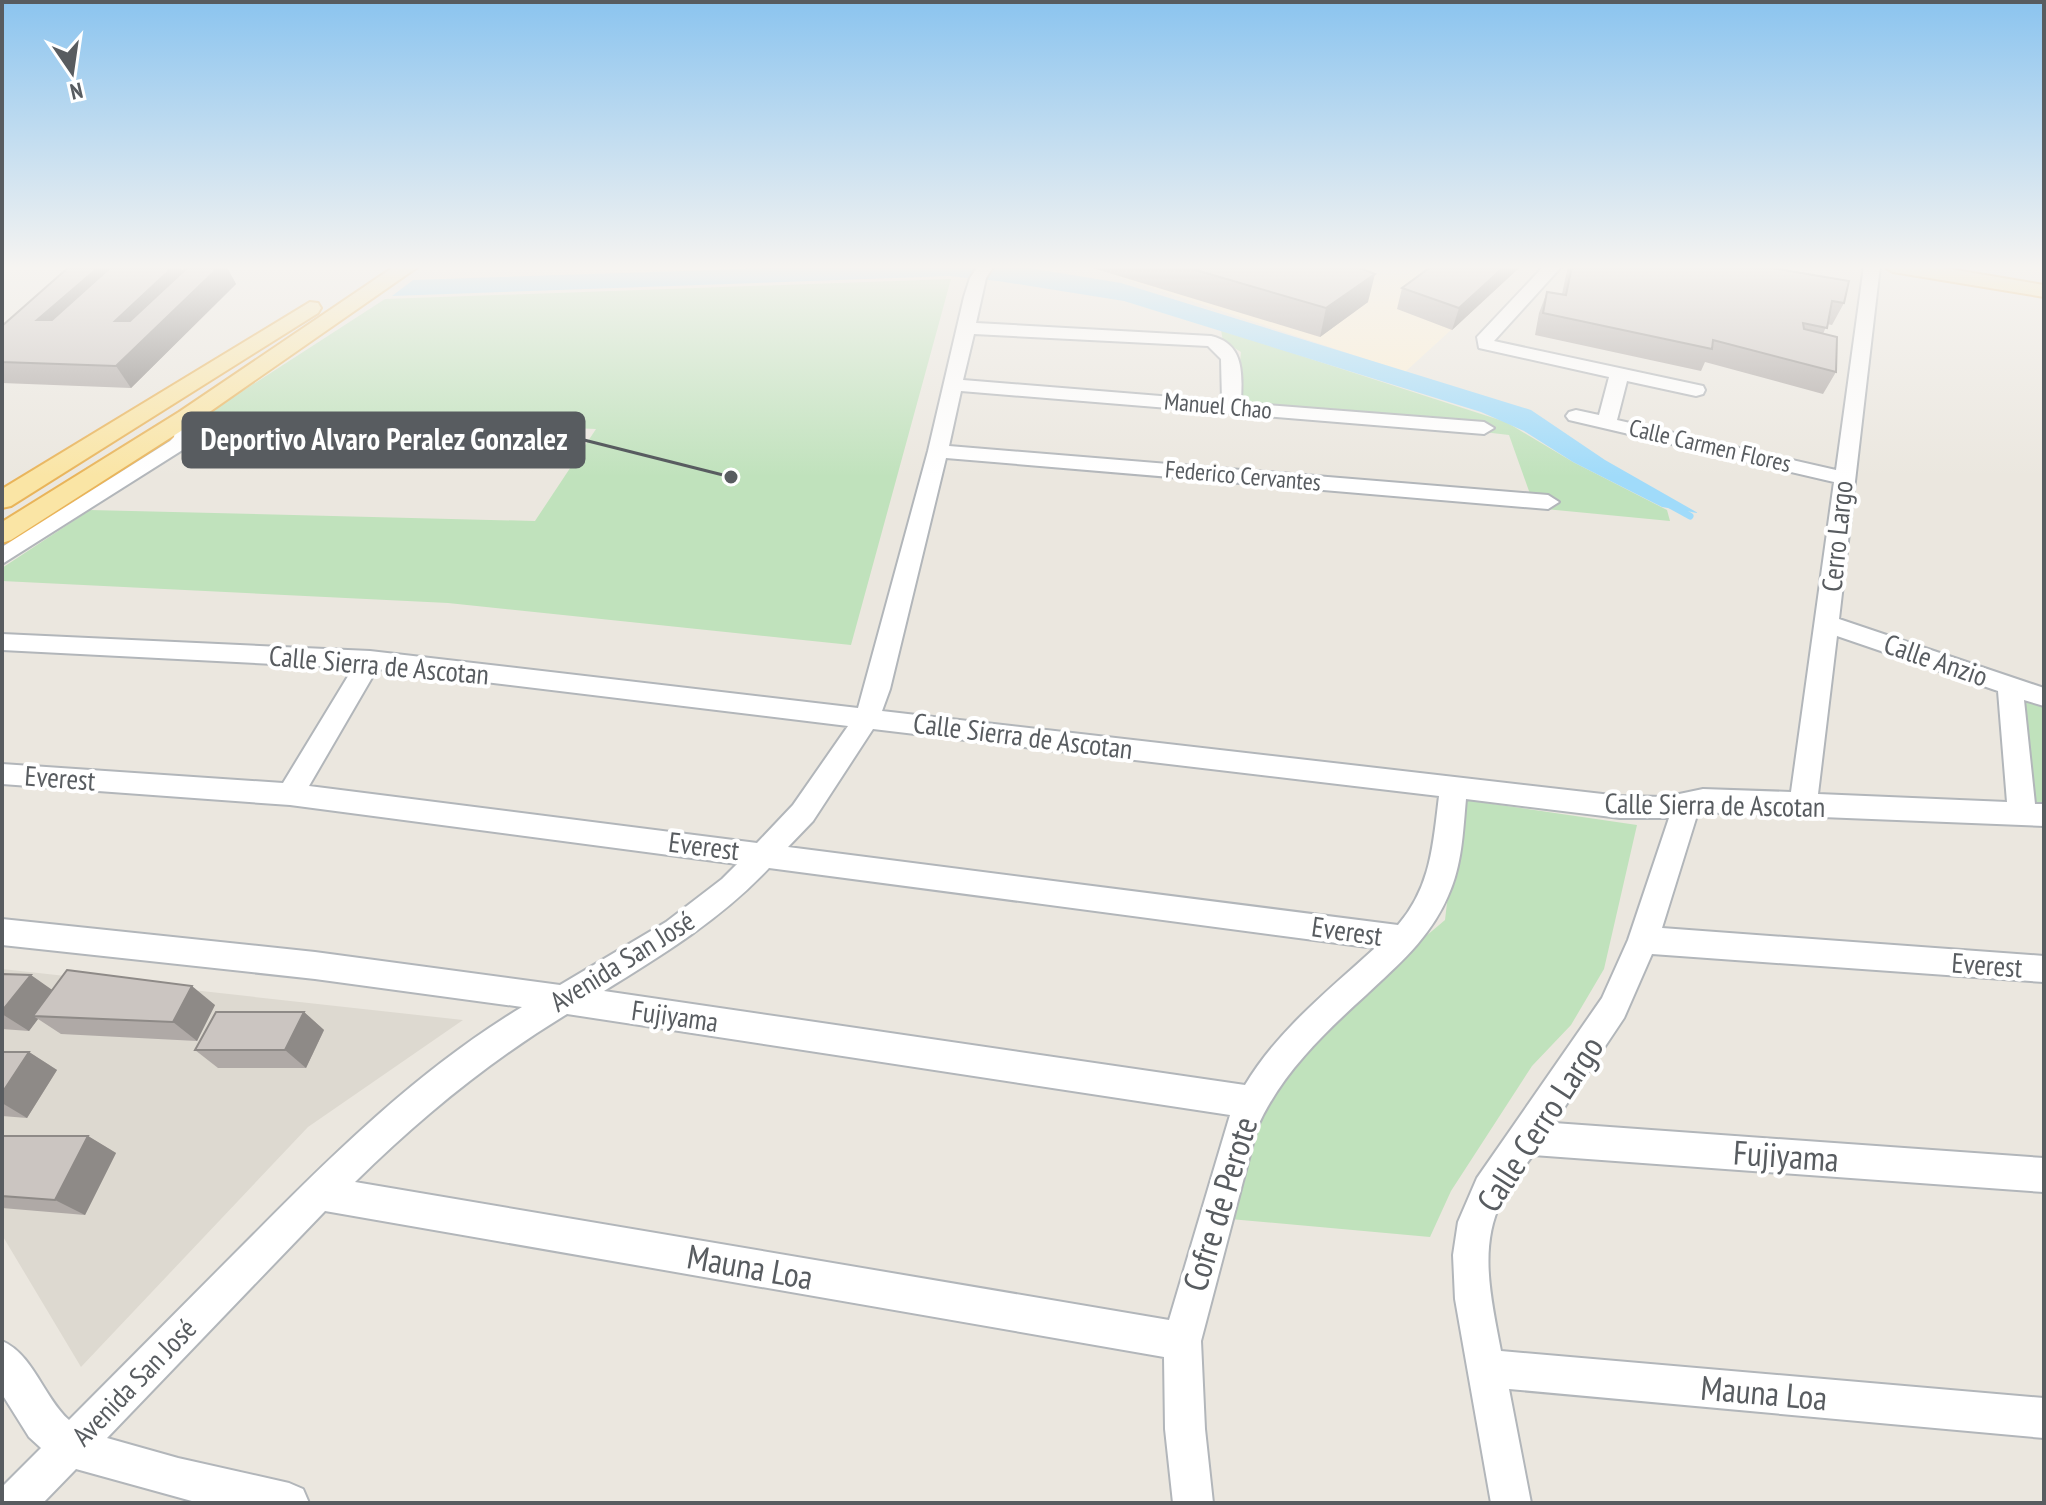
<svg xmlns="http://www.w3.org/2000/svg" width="2046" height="1505" viewBox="0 0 2046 1505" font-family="'PT Sans Narrow',sans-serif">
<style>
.commercial{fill:#fbeed3}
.education{fill:#ddd9d0}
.green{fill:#c0e2bc}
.water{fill:#a0dbfa}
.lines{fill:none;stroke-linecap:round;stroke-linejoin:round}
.stream{stroke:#a0dbfa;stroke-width:7}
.minor-casing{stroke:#b2b6ba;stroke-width:4}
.major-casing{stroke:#e9b45a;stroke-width:4}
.minor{fill:#fff;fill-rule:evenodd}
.major{fill:#fae5a5;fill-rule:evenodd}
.wall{fill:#afa9a6}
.shaded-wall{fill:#8e8a87}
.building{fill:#cbc5c1;stroke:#8e8a87;stroke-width:2}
.labels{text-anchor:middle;stroke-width:8;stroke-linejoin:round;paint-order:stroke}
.far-street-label{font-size:24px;fill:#585c60;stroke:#fff}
.street-label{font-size:28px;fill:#585c60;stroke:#fff}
.near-street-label{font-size:34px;fill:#585c60;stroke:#fff}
.leader{fill:none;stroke:#585c60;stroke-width:3}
.callout-dot{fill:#585c60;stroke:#fff;stroke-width:3}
.callout{fill:#585c60;stroke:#585c60;stroke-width:3}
.callout-label{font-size:30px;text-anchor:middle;font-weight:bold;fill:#fff}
</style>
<rect width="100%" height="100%" fill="#ebe7df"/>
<polygon class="commercial" points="1086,266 1521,266 1405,372"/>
<polygon class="education" points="2,969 463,1020 308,1127 81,1367 2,1235"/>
<g class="green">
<polygon points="951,279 851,645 448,603 2,581 2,568 90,510 535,521 596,429 207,414 385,299"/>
<polygon points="1221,330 1506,422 1573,462 1667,510 1670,521 1535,508 1509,435 1236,403 1241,352 1223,341"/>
<polygon points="2020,697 2044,705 2044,805 2026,804"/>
<polygon points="1459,799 1637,825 1604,969 1571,1025 1532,1066 1451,1191 1430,1237 1230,1219 1252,1129 1282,1076 1328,1019 1445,920"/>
</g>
<polygon class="water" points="832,266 1017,266 1121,283 1531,410 1605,460 1698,513 1662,507 1573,462 1524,431 1481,412 1124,301 998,281 949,276 392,296 413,280"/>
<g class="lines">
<polyline class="stream" points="1670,505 1690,516"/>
<g class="minor-casing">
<g id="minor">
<path d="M978,266h16l-8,12 -10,45 235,13c34,8 31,38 30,67l243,19 10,6 -10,6 -523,-43 -12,55 599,49 11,7 -11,7 -602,-51 -56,231 -8,22 738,85 45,1 38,-8 88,3 43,-310 -265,-62 -3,-4 3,-4 7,-2 23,5 10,-38 -130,-29 -2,-11 67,-71h18l-68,75 209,45 2,4 -2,4 -7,2 -69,-15 -10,39 219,50 28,-204h16l-41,353 205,69v18l-20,-6 11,104h9v22l-346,-14 -36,116 382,28v26l-392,-28 -28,64 -70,105 490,35v34l-511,-37c-11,15 -23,31 -32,47 -23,46 -9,101 0,149l543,47v40l-535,-49 22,114h-40l-36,-204 -2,-44 5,-33 19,-44 125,-180 26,-58 41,-122h-49l-154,-19c-3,33 -4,67 -18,97 -18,42 -49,68 -82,99 -42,38 -86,80 -109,133l-56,213 4,88 8,74h-40l-8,-74 -1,-72 -839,-146 -218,227 71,20 111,25 14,6 6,14h-110l-123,-34 -33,34h-41v-16l39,-39 -12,-11 -27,-43v-53c31,13 42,57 67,79 62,-62 123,-124 185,-186 82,-83 167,-166 268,-227l-207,-28 -313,-34v-26l313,33 245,33 106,-63 56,-43 15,-15 -447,-59 -288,-21v-20l281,19 70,-115 -351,-18v-16l368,17 488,57 70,-257 36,-154 6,-19zM974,334l234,12 13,13 1,42 -259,-21zM1837,636l161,55 9,111 -189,-8zM377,669l471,57 -55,79 -36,38 -448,-57zM873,729l566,67c-6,48 -8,91 -41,129l-610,-78 25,-26zM769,868l606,80c-46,42 -98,83 -130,137l-641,-94c60,-37 117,-72 165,-123zM567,1014l663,101 -61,205 -814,-138c66,-65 133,-120 212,-168z"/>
<polygon points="187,411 197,417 194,439 184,449 2,564 2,547 170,441 174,437 177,417"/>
</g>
</g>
<g class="major-casing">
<g id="major">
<polygon points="395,266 419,266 195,422 11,540 2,543 2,522 179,412"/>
<polygon points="1883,266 1932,266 2044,285 2044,297 1893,272"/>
<polygon points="310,302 318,303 321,308 318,313 11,506 2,508 2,489"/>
</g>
</g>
<use href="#minor" class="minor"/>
<use href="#major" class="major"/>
</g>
<g class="wall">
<polygon points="70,266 180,266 183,271 189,266 226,266 236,284 131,388 2,383 2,326"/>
<polygon points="1086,266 1355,266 1368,302 1320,337"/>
<polygon points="1521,266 1452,330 1397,309 1402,288"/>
<polygon points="1568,266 1761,266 1844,303 1832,325 1827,324 1823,334 1836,372 1823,394 1705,362 1701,371 1535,335 1539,313 1547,292 1562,294"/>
<polygon points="2,974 52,990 215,1005 197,1041 61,1034 38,1019 29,1031 2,1029"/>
<polygon points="304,1012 324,1030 306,1068 218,1068 195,1050"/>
<polygon points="2,1052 29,1052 57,1070 27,1118 2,1116"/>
<polygon points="2,1136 88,1136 116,1153 85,1215 2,1208"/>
</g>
<g class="shaded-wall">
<polygon points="100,266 112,266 53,341 37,320"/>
<polygon points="174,266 180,266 191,284 130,342 115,321"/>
<polygon points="220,266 226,266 236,284 131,388 116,366"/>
<polygon points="1505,266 1521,266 1452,330 1459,308"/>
<polygon points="1375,274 1368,302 1320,337 1326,308"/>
<polygon points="31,975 58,994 33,1016 38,1019 29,1031 2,1014 2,1011"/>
<polygon points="192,986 215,1005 197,1041 173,1022"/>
<polygon points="304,1012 324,1030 306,1068 285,1050"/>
<polygon points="29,1052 57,1070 27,1118 2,1103 2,1093"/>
<polygon points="88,1136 116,1153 85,1215 55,1200"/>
</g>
<g class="building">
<polygon points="70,266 100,266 37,320 52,320 112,266 174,266 115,321 130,321 189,266 220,266 116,366 2,362 2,326"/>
<polygon points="1182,266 1355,266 1375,274 1326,308"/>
<polygon points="1432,266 1505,266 1459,308 1402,288"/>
<polygon points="1572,266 1761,266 1849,281 1844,303 1832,301 1827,328 1803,323 1804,329 1837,337 1836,372 1713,340 1712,349 1543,313 1547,292 1566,295"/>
<polygon points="67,970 192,986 173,1022 33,1016"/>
<polygon points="2,974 31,975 2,1011"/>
<polygon points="216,1012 304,1012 285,1050 195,1050"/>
<polygon points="2,1052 29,1052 2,1093"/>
<polygon points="2,1136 88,1136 55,1200 2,1196"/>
</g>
<linearGradient id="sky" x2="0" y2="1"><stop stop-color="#8bc4ef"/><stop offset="0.56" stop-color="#f6f4f1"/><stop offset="1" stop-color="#f6f4f1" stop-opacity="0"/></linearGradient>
<rect width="2046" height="477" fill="url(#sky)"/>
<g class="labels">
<g class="far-street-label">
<text transform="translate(1218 406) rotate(5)" y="8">Manuel Chao</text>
<text transform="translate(1710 446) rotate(13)" y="8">Calle Carmen Flores</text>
<text transform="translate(1243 476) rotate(5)" y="8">Federico Cervantes</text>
</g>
<g class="street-label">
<text transform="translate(1837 536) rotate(-84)" y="10">Cerro Largo</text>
<text transform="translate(1936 660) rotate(19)" y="10">Calle Anzio</text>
<text transform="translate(379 665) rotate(5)" y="10">Calle Sierra de Ascotan</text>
<text transform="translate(1023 736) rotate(7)" y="10">Calle Sierra de Ascotan</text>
<text transform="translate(60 778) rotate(4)" y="10">Everest</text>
<text transform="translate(1715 805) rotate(1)" y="10">Calle Sierra de Ascotan</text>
<text transform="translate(704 846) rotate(7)" y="10">Everest</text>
<text transform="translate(1347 931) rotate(8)" y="10">Everest</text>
<text transform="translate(622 961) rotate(-32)" y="10">Avenida San José</text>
<text transform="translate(1987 965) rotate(4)" y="10">Everest</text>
<text transform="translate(675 1016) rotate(8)" y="10">Fujiyama</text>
<text transform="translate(134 1382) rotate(-46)" y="10">Avenida San José</text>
</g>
<g class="near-street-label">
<text transform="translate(1540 1124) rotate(-57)" y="12">Calle Cerro Largo</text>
<text transform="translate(1786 1156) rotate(4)" y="12">Fujiyama</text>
<text transform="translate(1220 1204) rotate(-73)" y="12">Cofre de Perote</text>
<text transform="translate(750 1267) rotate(10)" y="12">Mauna Loa</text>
<text transform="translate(1764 1393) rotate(5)" y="12">Mauna Loa</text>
</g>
</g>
<path class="leader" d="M731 477L584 440"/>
<circle class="callout-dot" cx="731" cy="477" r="8"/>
<rect class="callout" x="183" y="413" width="401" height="54" rx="8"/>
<g class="callout-label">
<text x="384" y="450">Deportivo Alvaro Peralez Gonzalez</text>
</g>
<rect width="2046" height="1505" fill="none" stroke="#585c60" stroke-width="8"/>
<g transform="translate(72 72) rotate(167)" stroke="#ffffff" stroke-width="6" paint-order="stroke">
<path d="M0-6L14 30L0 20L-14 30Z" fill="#585c60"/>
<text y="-12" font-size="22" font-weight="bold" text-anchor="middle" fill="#585c60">N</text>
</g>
</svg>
